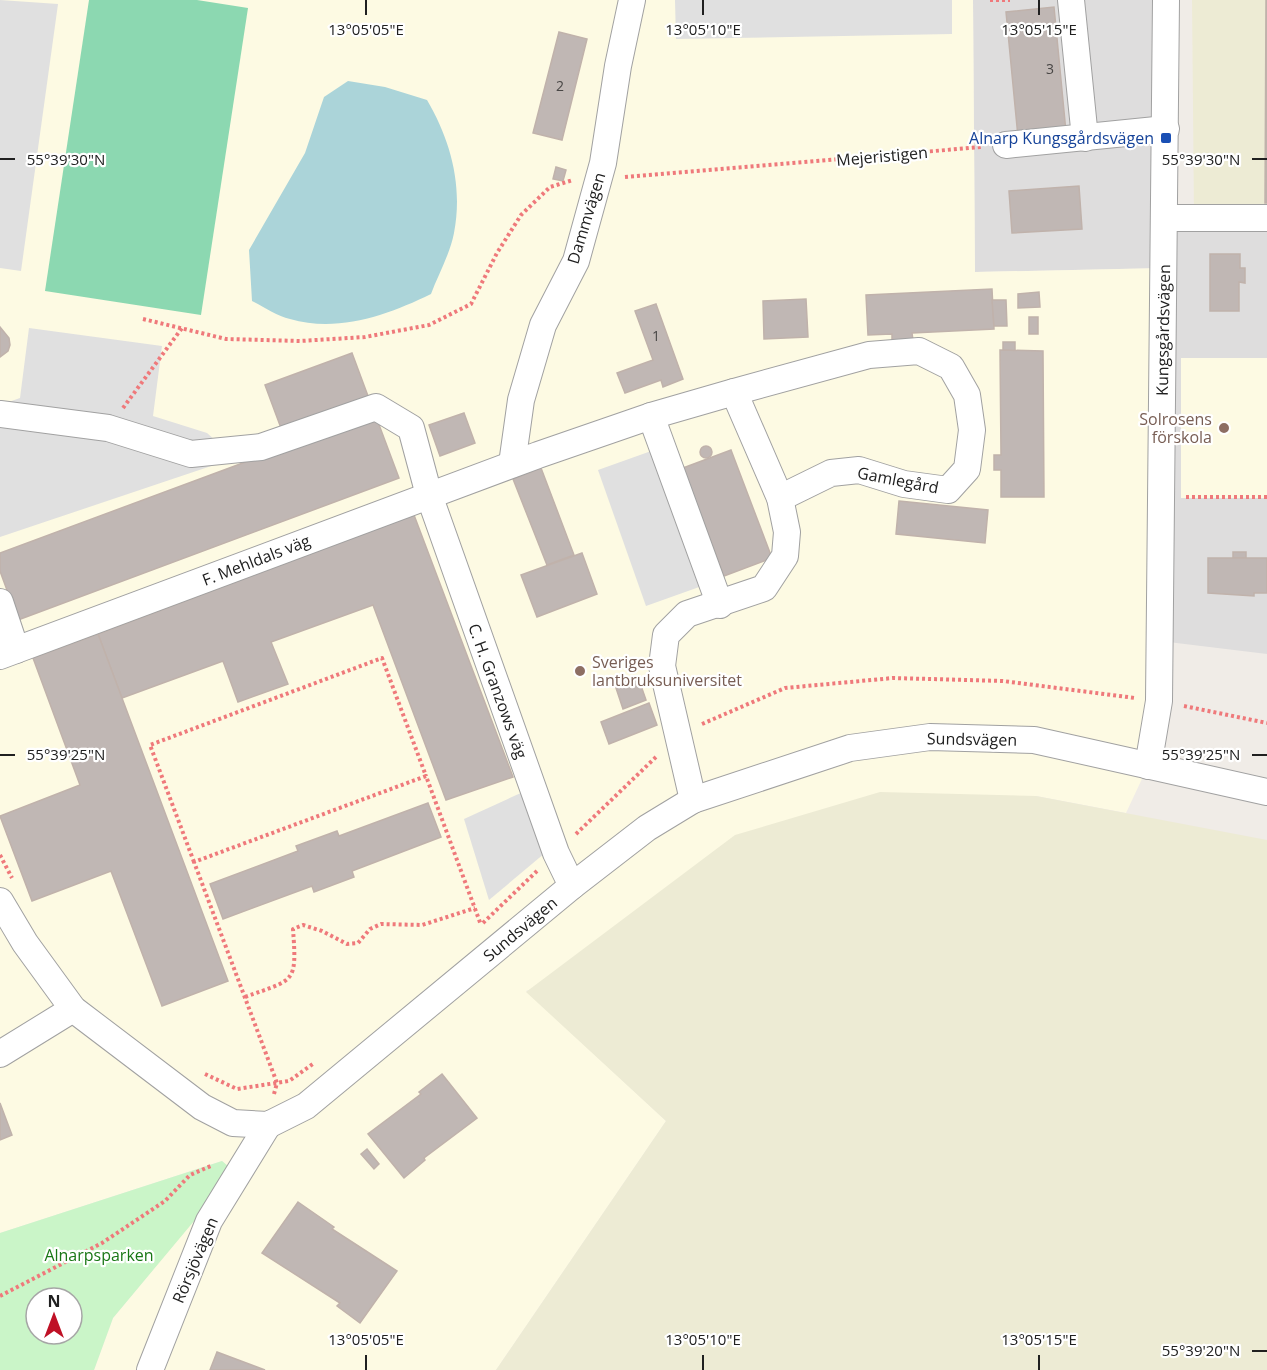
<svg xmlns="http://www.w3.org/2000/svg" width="1267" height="1370" viewBox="0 0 1267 1370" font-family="'Open Sans',sans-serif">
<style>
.residential{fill:#dedddd}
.education{fill:#fdfae3}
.farmland{fill:#edebd4}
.park{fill:#caf5c8;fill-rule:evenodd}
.pitch{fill:#8cd8b1}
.parking{fill:#e0e0e0}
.water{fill:#abd4d9}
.building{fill:#c0b7b4;stroke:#c0b2ab;stroke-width:1.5}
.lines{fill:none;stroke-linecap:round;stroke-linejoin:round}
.minor-casing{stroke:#a1a1a1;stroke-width:28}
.path{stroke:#ef797b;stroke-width:4;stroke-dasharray:3 3;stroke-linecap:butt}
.minor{stroke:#fff;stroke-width:26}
.ticks{fill:none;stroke:#202020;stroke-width:2}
.transit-dot{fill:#1a4fb4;stroke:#fff;stroke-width:2}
.education-dot{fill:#8d6e63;stroke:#fff;stroke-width:2}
.labels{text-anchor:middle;stroke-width:4.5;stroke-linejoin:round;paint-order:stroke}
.number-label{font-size:14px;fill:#484645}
.transit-label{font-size:16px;fill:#164399;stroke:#fff;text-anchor:end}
.street-label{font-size:16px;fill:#202020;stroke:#fff}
.education-label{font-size:16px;fill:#785e54;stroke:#fff;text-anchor:end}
.park-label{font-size:16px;fill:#197715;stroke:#fff}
.ticks-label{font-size:15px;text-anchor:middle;fill:#202020;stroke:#fff;stroke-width:4.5;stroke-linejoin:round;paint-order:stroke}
</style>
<rect width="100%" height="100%" fill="#f0ece7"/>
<polygon class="residential" points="973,0 1166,0 1165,218 1267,218 1267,654 1160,641 1164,268 975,272"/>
<g class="education">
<polygon points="0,0 973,0 975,272 1164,268 1148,766 1126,813 1036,796 526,991 666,1121 496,1370 94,1370 113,1318 234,1172 222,1161 0,1233"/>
<rect x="1181" y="358" width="86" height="140"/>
</g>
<g class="farmland">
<polygon points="1192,0 1267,0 1267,218 1194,218"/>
<polygon points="880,792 1036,796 1267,840 1267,1370 496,1370 666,1121 526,992 735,835"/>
</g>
<path class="park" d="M222,1161l13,11 -122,146 -19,52h-94v-137zM36,1298h36v36h-36z"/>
<polygon class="pitch" points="89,0 197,0 248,8 201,315 45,291"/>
<g class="parking">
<polygon points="0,0 58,4 21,271 0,268"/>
<polygon points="675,0 952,0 952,34 676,39"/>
<polygon points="29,328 162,346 153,416 207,433 235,458 0,537 0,405 20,398"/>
<polygon points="654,450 702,586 646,606 598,470"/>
<polygon points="523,792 545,853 489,900 464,819"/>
</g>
<path class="water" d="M348,81l37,6 42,13c24,41 36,86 27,133 -4,21 -16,42 -23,61 -43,21 -93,39 -141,25 -13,-3 -26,-12 -38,-18l-3,-51 56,-97 19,-56z"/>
<g class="building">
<polygon points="1266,0 1267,0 1267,203 1265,203"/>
<polygon points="1054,7 1066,132 1018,137 1006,12"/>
<polygon points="559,32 587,39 562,140 533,133"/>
<polygon points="556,167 566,170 563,181 553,179"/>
<polygon points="1079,186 1082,229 1012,233 1009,191"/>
<polygon points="1210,254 1240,254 1240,268 1245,268 1245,283 1239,282 1239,311 1210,311"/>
<polygon points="992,289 994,329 912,333 913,340 892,341 892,334 868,335 866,295"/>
<polygon points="1039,292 1040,307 1018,308 1018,294"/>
<polygon points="806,299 808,337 764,339 763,301"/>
<polygon points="992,300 1006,300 1007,326 994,326"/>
<polygon points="656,304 683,379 663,387 661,380 625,393 617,373 653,360 635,311"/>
<rect x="1029" y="317" width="9" height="17"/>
<polygon points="0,327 9,338 10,345 8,351 0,357"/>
<polygon points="1003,342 1015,342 1015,351 1003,350"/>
<polygon points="1000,350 1043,351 1044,497 1001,497 1001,470 994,470 994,455 1001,455"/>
<polygon points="352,353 368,396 281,428 265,385"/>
<polygon points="464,413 475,443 440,456 429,425"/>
<polygon points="375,414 399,478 18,620 0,571 0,553"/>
<circle cx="706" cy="452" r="6"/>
<polygon points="731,450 772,558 724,576 683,468"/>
<polygon points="541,468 574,555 547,565 513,479"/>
<polygon points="899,501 988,510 985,543 896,534"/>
<polygon points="414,515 513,777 446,800 373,605 271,642 288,684 238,702 223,661 122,698 98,634"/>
<rect x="1233" y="552" width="13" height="6"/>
<polygon points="582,553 597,594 537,617 521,575"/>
<polygon points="1208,558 1267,558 1267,593 1254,593 1254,596 1208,593"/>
<polygon points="98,634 228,981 162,1006 111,871 32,901 0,816 80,785 33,658"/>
<polygon points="638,677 646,700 623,709 615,685"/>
<polygon points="649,703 657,725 609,744 601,722"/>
<polygon points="428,803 441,837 352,871 354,877 314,892 312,886 223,919 210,884 298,851 296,846 337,831 339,836"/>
<polygon points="442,1074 477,1118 424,1158 425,1160 404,1178 368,1134 421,1094 419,1092"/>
<polygon points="0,1103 12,1135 0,1140"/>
<polygon points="367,1149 379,1164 374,1169 361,1154"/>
<polygon points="298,1202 334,1227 332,1229 397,1271 360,1323 337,1306 340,1303 262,1253"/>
<polygon points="217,1352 265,1370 210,1370"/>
</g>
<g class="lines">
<g class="minor-casing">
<g id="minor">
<polyline points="1071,0 1085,138"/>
<polyline points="1006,145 1166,129"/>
<polyline points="1165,218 1267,218"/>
<polyline points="734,392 869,355 919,351 951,367 967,395 972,430 967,469 948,490 904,484 859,470 831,473 780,498"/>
<polyline points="0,414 108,428 191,454 261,447 376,407 411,428 429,495 556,853 572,886"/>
<polyline points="651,416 720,605"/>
<polyline points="512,464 521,400 543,325 576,261 603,163 618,66 632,0"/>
<polyline points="0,602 16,650"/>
<polyline points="0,656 538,455 651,416 734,392 780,498 787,532 785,556 764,588 687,614 666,635 662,666 693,800"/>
<polyline points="1148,766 1159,701 1166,0"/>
<polyline points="0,901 25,943 73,1009 202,1107 233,1123 268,1125 306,1106 572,886 647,828 693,800 850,748 930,737 1034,740 1267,792"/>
<polyline points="0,1054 73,1009"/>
<polyline points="150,1370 209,1221 268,1125"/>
</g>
</g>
<g class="path">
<polyline points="990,0 1010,0"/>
<polyline points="625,177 982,147"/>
<polyline points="143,319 226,339 300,341 365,337 429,325 471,304 497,253 521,215 550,187 573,180"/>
<polyline points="123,408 182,328"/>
<polyline points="1186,497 1267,497"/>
<polyline points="1184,706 1267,723"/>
<polyline points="702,724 785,688 893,678 1003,681 1135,698"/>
<polyline points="576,834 657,756"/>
<polyline points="0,855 12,878"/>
<polyline points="194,862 150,745 382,658 426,776"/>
<polyline points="483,923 538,870"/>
<path d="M245,997c50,-18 52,-13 48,-68l10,-4 19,6 25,13 11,-1 12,-14 11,-5 41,1 53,-17"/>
<polyline points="205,1074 237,1089 289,1081 314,1063"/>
<polyline points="274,1094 277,1083 194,862 426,776 481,925"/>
<polyline points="0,1296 102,1243 165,1201 190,1175 213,1165"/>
</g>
<use href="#minor" class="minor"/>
</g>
<path class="ticks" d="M366,0v15M703,0v15M1039,0v15M0,159h15M1252,159h15M0,755h15M1252,755h15M1252,1351h15M366,1355v15M703,1355v15M1039,1355v15"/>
<rect class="transit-dot" x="1160" y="132" width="12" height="12" rx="3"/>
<g class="education-dot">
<circle cx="1224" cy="428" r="6"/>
<circle cx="580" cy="671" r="6"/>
</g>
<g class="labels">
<g class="number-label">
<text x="1050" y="74">3</text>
<text x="560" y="91">2</text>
<text x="656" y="341">1</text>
</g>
<g class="transit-label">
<text x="1154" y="144">Alnarp Kungsgårdsvägen</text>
</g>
<g class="street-label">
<text transform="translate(882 156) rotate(-5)" y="6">Mejeristigen</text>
<text transform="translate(586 218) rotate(-73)" y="6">Dammvägen</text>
<text transform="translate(1163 330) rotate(-89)" y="6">Kungsgårdsvägen</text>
<text transform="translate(898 480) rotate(11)" y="6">Gamlegård</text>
<text transform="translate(256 560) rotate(-21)" y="6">F. Mehldals väg</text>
<text transform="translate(498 691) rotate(70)" y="6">C. H. Granzows väg</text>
<text transform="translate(972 739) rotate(1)" y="6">Sundsvägen</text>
<text transform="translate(520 929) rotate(-40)" y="6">Sundsvägen</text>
<text transform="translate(195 1260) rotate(-67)" y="6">Rörsjövägen</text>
</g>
<g class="education-label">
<text x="1212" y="425">Solrosens<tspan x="1212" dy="18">förskola</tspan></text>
<text x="592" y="668" text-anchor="start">Sveriges<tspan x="592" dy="18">lantbruksuniversitet</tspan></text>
</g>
<g class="park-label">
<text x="99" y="1261">Alnarpsparken</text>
</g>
</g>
<g class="ticks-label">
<text x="366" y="35">13°05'05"E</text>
<text x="703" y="35">13°05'10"E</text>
<text x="1039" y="35">13°05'15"E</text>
<text x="66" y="165">55°39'30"N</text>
<text x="1201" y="165">55°39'30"N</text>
<text x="66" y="760">55°39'25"N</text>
<text x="1201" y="760">55°39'25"N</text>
<text x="366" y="1345">13°05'05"E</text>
<text x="703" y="1345">13°05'10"E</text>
<text x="1039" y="1345">13°05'15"E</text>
<text x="1201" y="1356">55°39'20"N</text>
</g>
<g transform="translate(54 1316)"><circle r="28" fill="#ffffff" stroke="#a6a6a6" stroke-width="1.5"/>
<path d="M0-4.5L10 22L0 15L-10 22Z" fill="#bf1126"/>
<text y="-9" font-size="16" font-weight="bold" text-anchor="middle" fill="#202020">N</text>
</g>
</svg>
